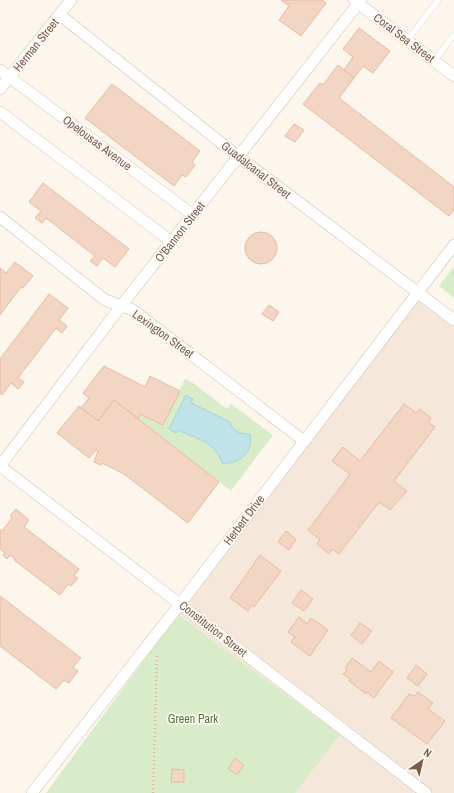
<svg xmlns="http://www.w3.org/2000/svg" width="454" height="793" viewBox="0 0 454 793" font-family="'Archivo Narrow',sans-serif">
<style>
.residential{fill:#f5e8da}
.green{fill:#d8ecc9}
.water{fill:#bfe3e8;stroke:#a5d3da}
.building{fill:#f3d5c3;stroke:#e6bba3}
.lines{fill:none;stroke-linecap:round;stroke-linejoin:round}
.service-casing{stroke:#d1beb0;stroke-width:6}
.minor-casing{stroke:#d1beb0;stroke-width:12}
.path{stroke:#d9b8a5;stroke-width:2.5;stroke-dasharray:1 3;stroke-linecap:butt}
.service{stroke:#fff;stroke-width:5.5}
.minor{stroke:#fff;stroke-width:11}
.labels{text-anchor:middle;stroke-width:3.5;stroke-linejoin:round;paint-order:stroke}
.street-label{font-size:12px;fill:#7a5c4d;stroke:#fffaf3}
.park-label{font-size:12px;fill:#537a41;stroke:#fffaf3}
</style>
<rect width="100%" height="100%" fill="#fdf6ec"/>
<polygon class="residential" points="418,293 454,320 454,793 46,793"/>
<g class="green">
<polygon points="454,266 454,298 439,286"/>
<polygon points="185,379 193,383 227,409 231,404 273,435 231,491 138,419 140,414 163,425"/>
<polygon points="180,616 340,735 295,793 46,793 172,622"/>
</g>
<path class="water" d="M186,395l7,4 -2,4 39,19c3,9 11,13 20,12 4,18 -11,31 -28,29 -7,-22 -26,-24 -44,-33l-2,3 -7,-4z"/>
<g class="building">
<polygon points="281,0 322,0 326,3 301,36 279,20 289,6"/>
<polygon points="359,28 390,51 373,73 363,66 354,78 344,70 353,57 343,49"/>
<polygon points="338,65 354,78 339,98 454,187 454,210 449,216 303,104 320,83 323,85"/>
<polygon points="112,84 200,151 192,162 195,165 186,177 182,175 174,186 85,118"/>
<polygon points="294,124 304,130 295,142 285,136"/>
<polygon points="43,183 129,249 115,267 103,258 97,266 90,261 95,256 46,218 42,223 35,218 41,211 29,202"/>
<circle cx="261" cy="248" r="16"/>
<polygon points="15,262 33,276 23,288 21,287 0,315 0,268 6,273"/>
<polygon points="49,294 68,308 59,320 67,326 62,333 56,328 18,378 24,382 18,389 11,383 2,395 0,393 0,359"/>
<polygon points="269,305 279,312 273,321 262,314"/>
<polygon points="104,366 145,387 150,376 180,391 163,425 140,414 138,419 114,400 98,421 81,408 89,398 83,393"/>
<polygon points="114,400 219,482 188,523 124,474 102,463 101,465 94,462 98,451 96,450 89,458 57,433 79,406 98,421"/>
<polygon points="404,404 416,413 420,409 431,418 428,422 435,427 394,481 407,491 390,510 379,502 339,554 332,549 329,554 317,544 320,540 308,530 350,474 332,461 343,447 360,461"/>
<polygon points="16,509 29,520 24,527 79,569 74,576 78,578 71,586 68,584 60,595 14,560 15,559 10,555 7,559 3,555 5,553 0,549 0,530 2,531 12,518 10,516"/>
<polygon points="286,531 296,539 289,550 278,542"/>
<polygon points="260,555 281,571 254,607 252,605 248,611 230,598"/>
<polygon points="301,590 313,599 304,611 292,603"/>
<polygon points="0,596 81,658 73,667 78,671 69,683 64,680 56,689 0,646"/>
<polygon points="299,617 307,624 311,618 328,630 310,656 291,642 295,637 288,632"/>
<polygon points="360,623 372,631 362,644 351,635"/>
<polygon points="352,658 371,672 379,661 393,672 374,698 367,692 366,694 349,681 350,679 343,674 347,670 345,668"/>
<polygon points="416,665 427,674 418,686 407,678"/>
<polygon points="418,692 433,703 428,709 445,721 427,744 391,718 409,694 414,696"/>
<polygon points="235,758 244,765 237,775 228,769"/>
<polygon points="172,769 184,770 184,782 171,782"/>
</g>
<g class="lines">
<g class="service-casing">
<g id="service">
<polyline points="407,41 438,0"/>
<polyline points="434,61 454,35"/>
</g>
</g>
<g class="minor-casing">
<g id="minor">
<polyline points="354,0 454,76"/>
<polyline points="60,15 239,157 454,320"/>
<polyline points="0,70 193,215"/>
<polyline points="0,89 71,0"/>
<polyline points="0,112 172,242"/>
<polyline points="0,217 105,300 133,310 304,441"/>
<polyline points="0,466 121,306 361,0"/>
<polyline points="0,466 426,793"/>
<polyline points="32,793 180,604 454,245"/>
</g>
</g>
<polyline class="path" points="153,793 157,653"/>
<use href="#service" class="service"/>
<use href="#minor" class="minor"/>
</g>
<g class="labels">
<g class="street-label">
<text transform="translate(404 38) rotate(37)" y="4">Coral Sea Street</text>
<text transform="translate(36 45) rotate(-51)" y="4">Herman Street</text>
<text transform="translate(97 143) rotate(37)" y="4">Opelousas Avenue</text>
<text transform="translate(256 170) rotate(38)" y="4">Guadalcanal Street</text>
<text transform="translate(180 232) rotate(-52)" y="4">O'Bannon Street</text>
<text transform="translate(163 334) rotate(36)" y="4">Lexington Street</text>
<text transform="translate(244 520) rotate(-53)" y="4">Herbert Drive</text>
<text transform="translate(213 629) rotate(38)" y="4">Constitution Street</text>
</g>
<g class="park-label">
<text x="193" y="723">Green Park</text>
</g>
</g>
<g transform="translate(422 761) rotate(34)" stroke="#fffaf3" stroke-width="3" paint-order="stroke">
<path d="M0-3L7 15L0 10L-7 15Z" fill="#7a5c4d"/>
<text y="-6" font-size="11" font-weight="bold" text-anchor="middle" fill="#7a5c4d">N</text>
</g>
</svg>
